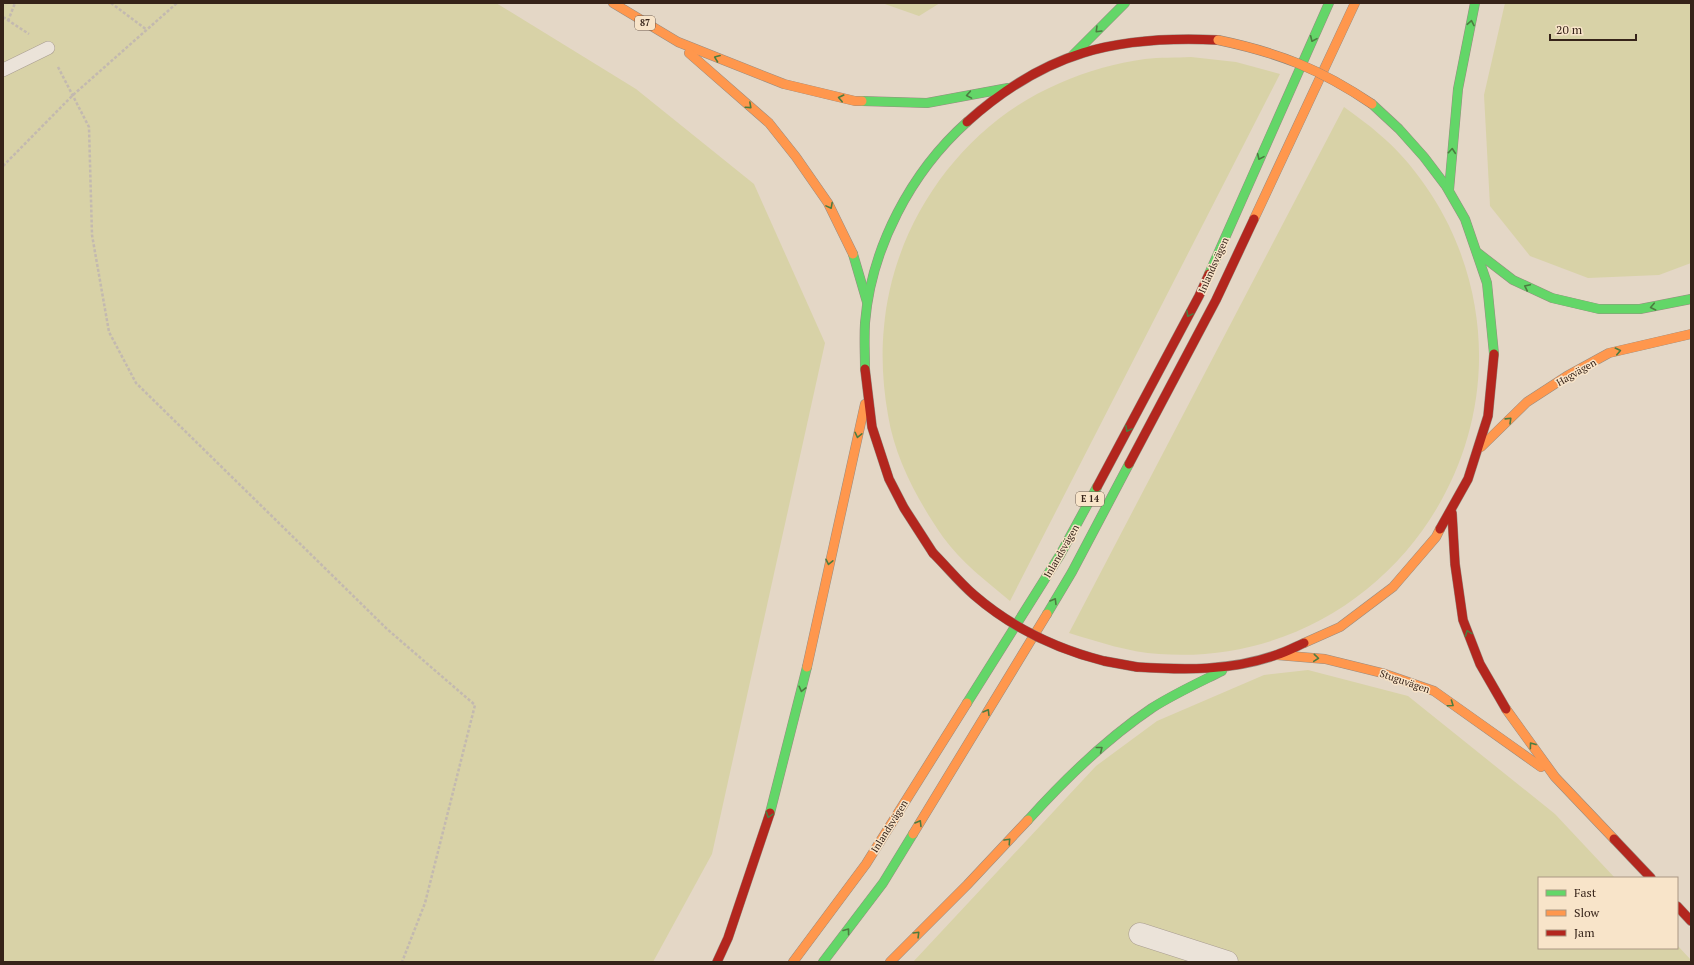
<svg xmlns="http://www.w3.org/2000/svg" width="1694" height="965" viewBox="0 0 1694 965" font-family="'PT Serif',serif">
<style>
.green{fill:#d8d2a7}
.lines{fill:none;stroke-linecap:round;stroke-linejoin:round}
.lane-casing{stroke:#a89c90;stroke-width:14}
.street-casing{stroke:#a89c90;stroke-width:23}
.fast-casing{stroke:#988c80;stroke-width:10}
.slow-casing{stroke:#988c80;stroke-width:10}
.jam-casing{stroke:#988c80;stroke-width:10}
.path{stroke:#c3b9b0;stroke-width:2.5;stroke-dasharray:3 2;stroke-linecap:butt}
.lane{stroke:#ebe3d9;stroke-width:13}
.street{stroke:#ebe3d9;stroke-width:22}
.fast{stroke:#63d668;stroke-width:9}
.slow{stroke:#ff974d;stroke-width:9}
.jam{stroke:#b3261e;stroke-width:9}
.slow-bridge-casing{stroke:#8d8277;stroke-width:10;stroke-linecap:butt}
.jam-bridge-casing{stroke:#8d8277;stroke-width:10;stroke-linecap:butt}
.slow-bridge{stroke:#ff974d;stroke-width:9}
.jam-bridge{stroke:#b3261e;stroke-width:9}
.oneway{stroke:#4c7c40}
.labels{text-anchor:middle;stroke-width:3;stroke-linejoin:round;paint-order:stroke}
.shield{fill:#f8e4c9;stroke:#705d4e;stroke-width:1}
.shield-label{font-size:9px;font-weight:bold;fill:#362319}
.street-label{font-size:10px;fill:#362319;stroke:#f8e4c9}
</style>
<rect width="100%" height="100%" fill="#e4d7c6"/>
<g class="green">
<polygon points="3,3 496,3 636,89 754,184 825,343 712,854 653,962 3,962"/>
<polygon points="882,3 940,3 919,16"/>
<polygon points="1505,3 1691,3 1691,263 1659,275 1588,278 1530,256 1490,206 1484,95"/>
<path d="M1191,57l45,5 44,12 -270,527c-24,-20 -49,-39 -67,-64 -25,-36 -48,-78 -55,-122 -5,-28 -7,-59 -4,-88 9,-105 79,-203 176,-244 27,-12 56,-20 85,-24 15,-2 31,-1 46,-2z"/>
<path d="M1344,107c12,9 24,17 35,27 34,28 65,74 80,115 78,203 -82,421 -300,405 -31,-2 -60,-12 -90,-21z"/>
<polygon points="1308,670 1408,696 1555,814 1615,878 1539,878 1539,948 1677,948 1677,945 1691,960 1691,962 913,962 1096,766 1157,721 1264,675"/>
</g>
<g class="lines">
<g class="lane-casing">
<polyline id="lane" points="3,70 48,48"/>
</g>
<g class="street-casing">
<polyline id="street" points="1140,934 1227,962"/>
</g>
<g class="fast-casing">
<g id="fast">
<polyline points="1073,55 1125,3"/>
<polyline points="862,101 927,103 1008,88"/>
<polyline points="1372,104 1399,129 1424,157 1446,186 1465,219 1487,283 1494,354"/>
<polyline points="1449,190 1458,89 1475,3"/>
<polyline points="1478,253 1513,280 1552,298 1599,309 1640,309 1691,299"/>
<polyline points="853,254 867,302"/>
<polyline points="1209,274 1329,3"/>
<path d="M865,369c0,-15 -1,-30 0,-46 6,-75 46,-151 102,-201"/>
<polyline points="1047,614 1072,572 1129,464"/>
<polyline points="967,703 1060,555 1097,487"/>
<polyline points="770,813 807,667"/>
<path d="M1028,820c37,-41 78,-81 124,-112 22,-14 46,-25 70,-37"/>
<polyline points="823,962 883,883 913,834"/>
</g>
</g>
<g class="slow-casing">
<g id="slow">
<polyline points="613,3 678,42 784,84 855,101 862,101"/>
<polyline points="689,53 769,123 796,157 828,203 853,254"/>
<polyline points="1254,219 1355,3"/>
<polyline points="1481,447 1527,402 1567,376 1609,353 1691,334"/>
<polyline points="1304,643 1340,627 1393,587 1436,537 1440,529"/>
<polyline points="1277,655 1325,659 1382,673 1434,691 1541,767"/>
<polyline points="807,667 865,404"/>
<polyline points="1506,709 1555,777 1614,839"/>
<polyline points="913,834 1047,614"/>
<polyline points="793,962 866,864 967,703"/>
<polyline points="890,962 967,885 1028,820"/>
</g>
</g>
<g class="jam-casing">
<g id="jam">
<path d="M967,122c78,-70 148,-87 251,-82"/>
<polyline points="865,369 872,427 889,479 904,508 933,553"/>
<polyline points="1129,464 1216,300 1254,219"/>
<polyline points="1097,487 1199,296 1209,274"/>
<polyline points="1452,513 1455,564 1463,620 1480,664 1506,709"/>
<polyline points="1440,529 1468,479 1488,416 1494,354"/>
<path d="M1137,667c47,3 94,4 139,-12 10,-3 19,-8 28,-12"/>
<polyline points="1614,839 1651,878"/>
<polyline points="1677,906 1691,921"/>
<polyline points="717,962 728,938 770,813"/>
</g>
</g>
<g class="path">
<polyline points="111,3 147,30"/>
<polyline points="3,17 29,34"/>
<polyline points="8,21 15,3"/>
<polyline points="58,67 89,127 92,235 109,332 136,383 387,629 475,705 425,903 402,962"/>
<polyline points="3,166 73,95 177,3"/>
</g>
<use href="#lane" class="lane"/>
<use href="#street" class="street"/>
<use href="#fast" class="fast"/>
<use href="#slow" class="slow"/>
<use href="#jam" class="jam"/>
<g class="slow-bridge-casing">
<path id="slow-bridge" d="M1218,40c62,13 102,29 154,64"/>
</g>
<g class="jam-bridge-casing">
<path id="jam-bridge" d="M933,553c14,14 26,29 41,42 37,32 83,54 130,66 11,2 22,4 33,6"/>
</g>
<use href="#slow-bridge" class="slow-bridge"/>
<use href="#jam-bridge" class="jam-bridge"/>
</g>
<defs><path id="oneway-chevron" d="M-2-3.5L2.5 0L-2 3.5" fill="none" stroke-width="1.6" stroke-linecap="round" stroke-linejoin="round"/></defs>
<g class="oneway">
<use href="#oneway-chevron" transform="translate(1471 23) rotate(-79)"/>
<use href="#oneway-chevron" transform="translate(1098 30) rotate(135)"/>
<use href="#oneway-chevron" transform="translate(1313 39) rotate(114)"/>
<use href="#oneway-chevron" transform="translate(717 58) rotate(-159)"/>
<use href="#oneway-chevron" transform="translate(969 95) rotate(170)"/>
<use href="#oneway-chevron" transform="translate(841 98) rotate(-167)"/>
<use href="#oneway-chevron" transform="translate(749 106) rotate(42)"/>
<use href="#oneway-chevron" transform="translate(1452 151) rotate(-85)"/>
<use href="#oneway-chevron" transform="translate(1260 157) rotate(114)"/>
<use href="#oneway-chevron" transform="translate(830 206) rotate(62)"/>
<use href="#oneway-chevron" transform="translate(1527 287) rotate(-155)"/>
<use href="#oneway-chevron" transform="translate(1653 307) rotate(168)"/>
<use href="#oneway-chevron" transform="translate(1189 314) rotate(118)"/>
<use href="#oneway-chevron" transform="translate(1618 351) rotate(-13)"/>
<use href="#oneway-chevron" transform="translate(1509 420) rotate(-44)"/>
<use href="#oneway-chevron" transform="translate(1128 429) rotate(118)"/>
<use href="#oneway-chevron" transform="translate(858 435) rotate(103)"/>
<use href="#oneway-chevron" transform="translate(829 562) rotate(102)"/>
<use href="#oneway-chevron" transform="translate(1054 601) rotate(-59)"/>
<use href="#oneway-chevron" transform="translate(1468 633) rotate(-111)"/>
<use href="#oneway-chevron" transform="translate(1316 658) rotate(5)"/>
<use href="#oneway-chevron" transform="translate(802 689) rotate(104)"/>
<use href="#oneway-chevron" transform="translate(1451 704) rotate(35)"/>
<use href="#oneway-chevron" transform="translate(987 712) rotate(-59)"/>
<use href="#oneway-chevron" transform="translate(1532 745) rotate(-126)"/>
<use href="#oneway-chevron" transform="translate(1100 749) rotate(-38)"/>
<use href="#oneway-chevron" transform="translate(769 815) rotate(108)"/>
<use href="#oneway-chevron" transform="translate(919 823) rotate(-59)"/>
<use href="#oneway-chevron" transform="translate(1008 841) rotate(-47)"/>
<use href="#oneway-chevron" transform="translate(847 931) rotate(-53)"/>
<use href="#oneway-chevron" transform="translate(917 934) rotate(-45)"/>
</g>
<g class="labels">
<g class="shield">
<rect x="635" y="16" width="20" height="14" rx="3"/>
<rect x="1076" y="492" width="28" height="14" rx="3"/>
</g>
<g class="shield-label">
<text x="645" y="26">87</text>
<text x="1090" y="502">E 14</text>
</g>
<g class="street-label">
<text transform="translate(1213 265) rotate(-66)" y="4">Inlandsvägen</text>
<text transform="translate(1576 372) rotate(-30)" y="4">Hagvägen</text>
<text transform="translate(1061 551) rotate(-60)" y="4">Inlandsvägen</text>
<text transform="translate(1405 681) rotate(19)" y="4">Stuguvägen</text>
<text transform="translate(889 826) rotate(-58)" y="4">Inlandsvägen</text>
</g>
</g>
<rect width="1694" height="965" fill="none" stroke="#362319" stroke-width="8"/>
<rect x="1538" y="877" width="140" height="72" fill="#f8e4c9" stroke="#aa9783"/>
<rect x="1546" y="890" width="20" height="6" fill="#63d668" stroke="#aa9783"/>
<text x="1574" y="897" font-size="12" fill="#362319">Fast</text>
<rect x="1546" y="910" width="20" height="6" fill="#ff974d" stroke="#aa9783"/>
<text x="1574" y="917" font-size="12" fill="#362319">Slow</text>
<rect x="1546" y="930" width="20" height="6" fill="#b3261e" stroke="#aa9783"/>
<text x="1574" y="937" font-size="12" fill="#362319">Jam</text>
<path d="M1550 34v6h86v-6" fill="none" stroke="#362319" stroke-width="2"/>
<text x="1556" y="34" font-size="12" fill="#362319" stroke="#f8e4c9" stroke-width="3" paint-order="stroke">20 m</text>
</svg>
